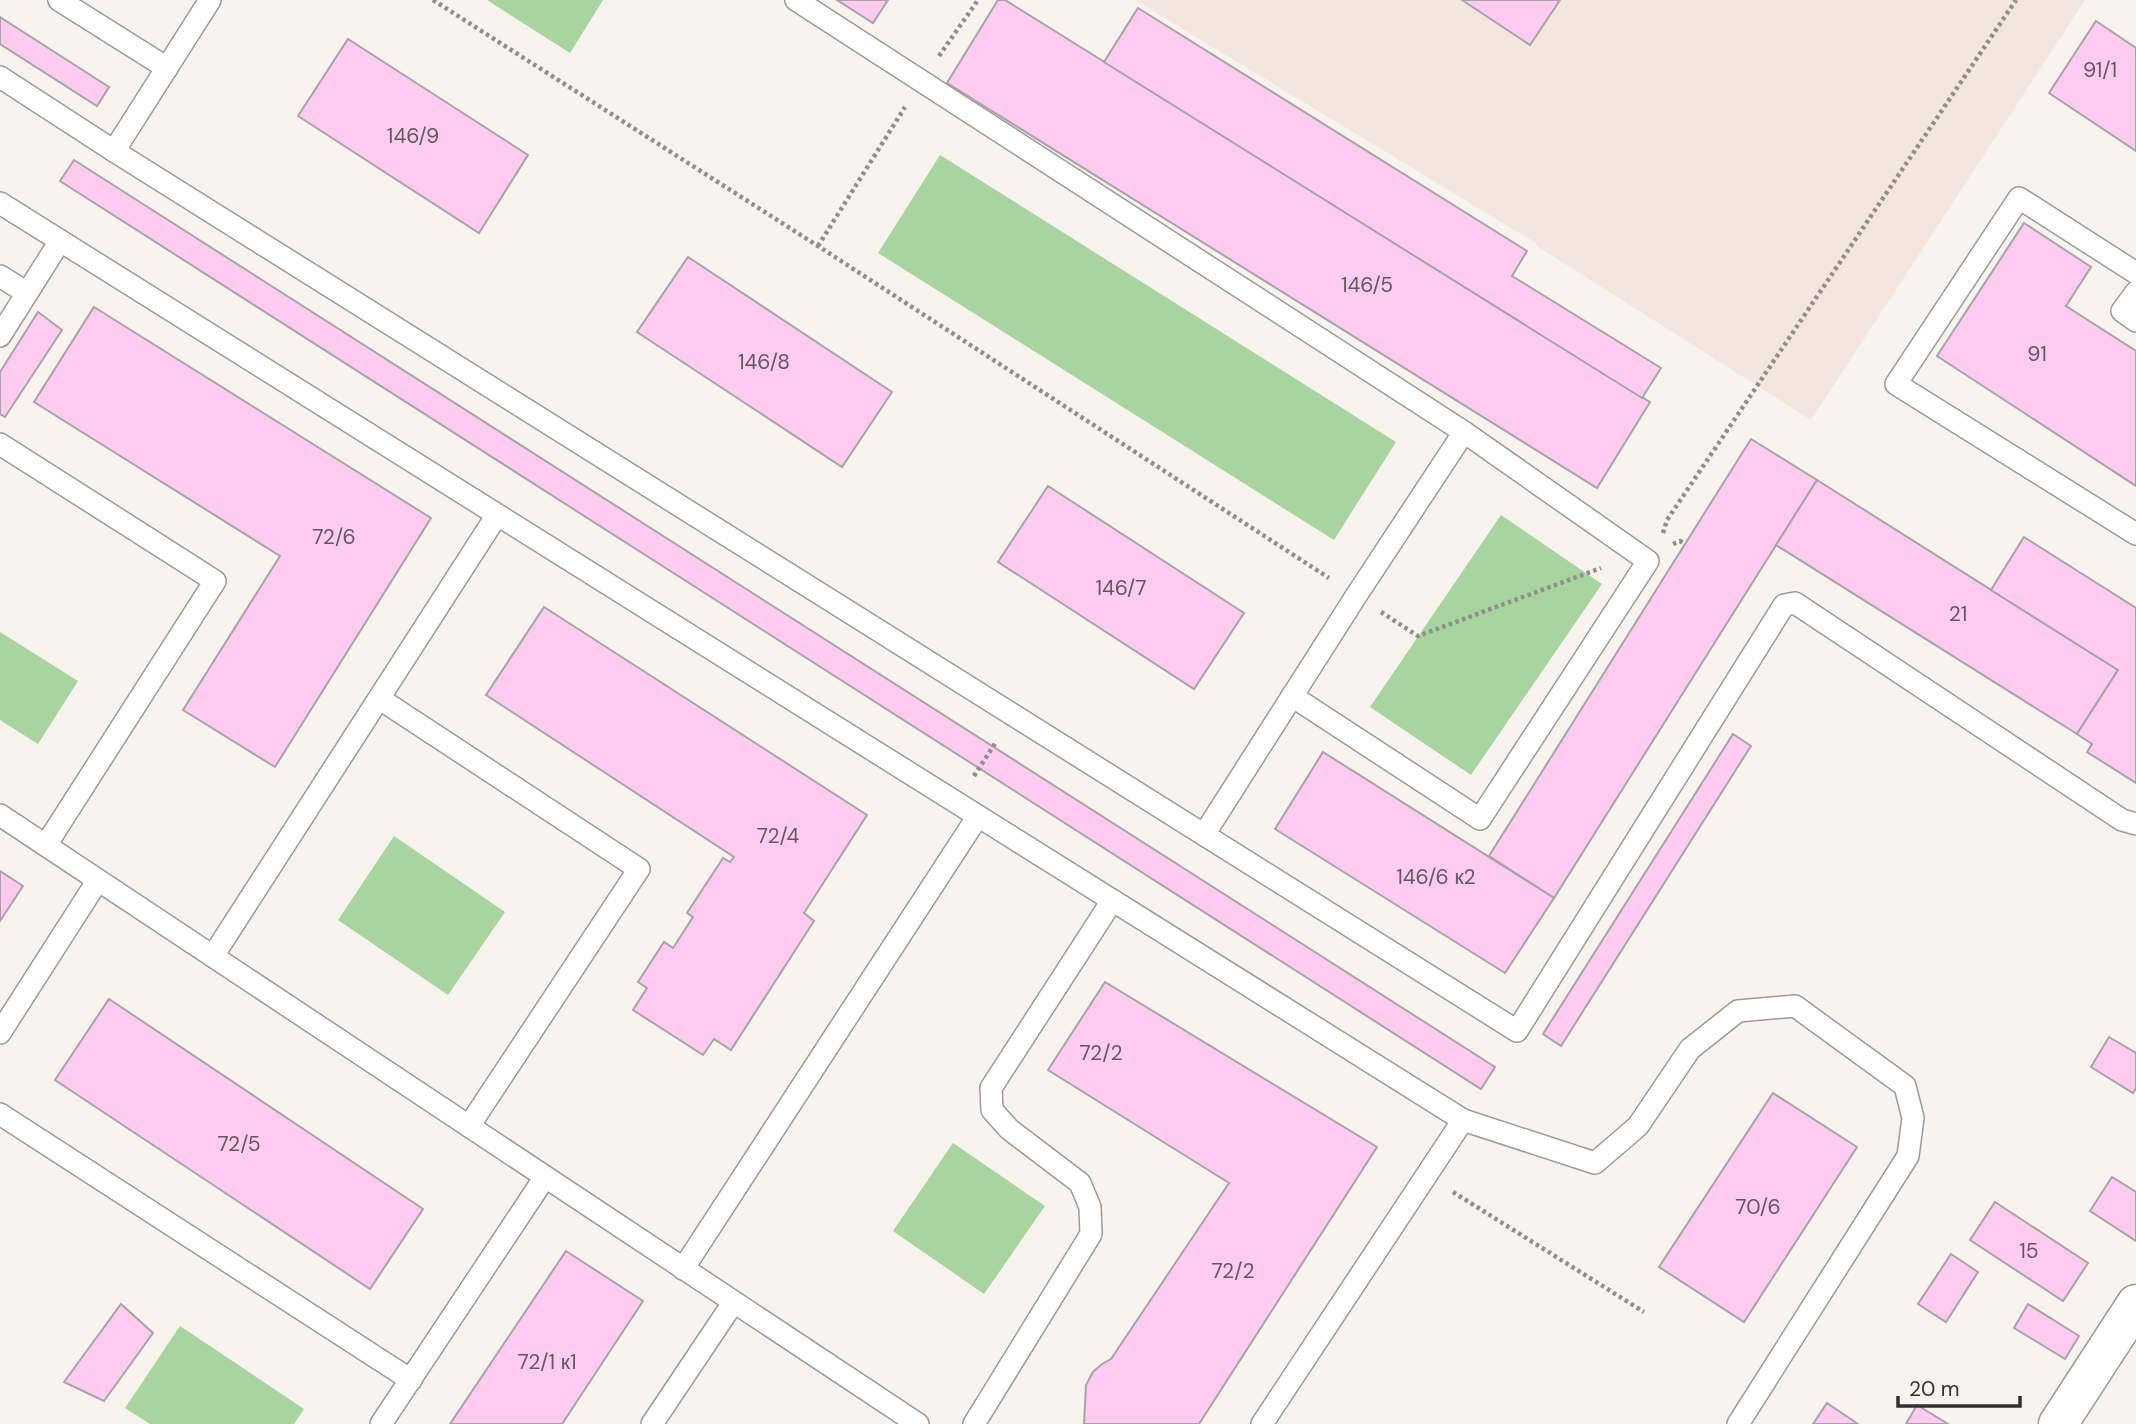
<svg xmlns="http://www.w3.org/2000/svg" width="2136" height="1424" viewBox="0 0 2136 1424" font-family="'DM Sans',sans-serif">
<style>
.built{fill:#f2e6dd}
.green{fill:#a7d49f}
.building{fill:#feccf0;stroke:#a9a3a7;stroke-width:2}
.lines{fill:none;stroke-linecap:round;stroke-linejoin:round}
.lane-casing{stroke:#9f9a96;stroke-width:24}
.street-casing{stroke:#9f9a96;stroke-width:41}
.path{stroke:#918d8a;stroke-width:4.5;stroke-dasharray:3.5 3.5;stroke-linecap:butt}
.lane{stroke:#fff;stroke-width:21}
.street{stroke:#fff;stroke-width:38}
.labels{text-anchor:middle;stroke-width:5;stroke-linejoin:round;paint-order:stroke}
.number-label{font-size:21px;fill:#65575e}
</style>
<rect width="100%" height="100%" fill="#f8f3ee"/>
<polygon class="built" points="1135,0 2085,0 1811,420 1537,246 1536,243"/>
<g class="green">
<polygon points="487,0 603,0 570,53"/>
<polygon points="940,155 1396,442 1334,540 878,253"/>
<polygon points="1501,515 1602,584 1471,775 1370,707"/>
<polygon points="0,632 78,681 38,744 0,720"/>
<polygon points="394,836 505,912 448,995 338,920"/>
<polygon points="953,1143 1045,1206 984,1294 893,1231"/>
<polygon points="180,1326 304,1409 294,1424 150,1424 125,1408"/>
</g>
<g class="building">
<polygon points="837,0 888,0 873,23"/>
<polygon points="998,0 1005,0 1650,402 1597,488 947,83"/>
<polygon points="1462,0 1560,0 1530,45"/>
<polygon points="1138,8 1527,251 1512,276 1661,368 1642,398 1104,62"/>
<polygon points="0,17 109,87 97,106 0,44"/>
<polygon points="2096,21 2136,48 2136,151 2049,93"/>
<polygon points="348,39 528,155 479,233 298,116"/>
<polygon points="74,160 1495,1067 1481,1089 60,181"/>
<polygon points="2024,223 2091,267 2066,306 2136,351 2136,486 1937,356"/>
<polygon points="688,257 892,392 842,467 637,332"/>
<polygon points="94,307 431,518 275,767 183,710 280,556 34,402"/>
<polygon points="38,312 62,330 5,417 0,414 0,372"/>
<polygon points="1751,439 1817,480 1554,898 1489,856"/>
<polygon points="1817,480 2118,670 2077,734 1776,545"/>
<polygon points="1048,486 1244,613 1194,689 998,562"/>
<polygon points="2024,537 2136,608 2136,783 2087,752 2092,744 2077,734 2118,670 1991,590"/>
<polygon points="544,607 867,815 804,913 814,921 731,1050 714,1039 703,1055 633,1010 647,988 638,982 664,942 673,948 693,917 687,913 723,858 730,862 734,857 486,695"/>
<polygon points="1733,734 1751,746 1561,1046 1543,1034"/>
<polygon points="1323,752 1554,898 1505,973 1275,829"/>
<polygon points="0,871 23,886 0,921"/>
<polygon points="1105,982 1377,1147 1199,1424 1084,1424 1086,1385 1093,1372 1102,1364 1111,1359 1229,1183 1048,1070"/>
<polygon points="109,999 423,1209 370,1289 55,1080"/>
<polygon points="2109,1037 2136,1053 2136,1088 2133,1093 2091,1067"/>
<polygon points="1773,1093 1857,1147 1744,1322 1659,1267"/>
<polygon points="2112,1177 2136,1192 2136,1241 2090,1211"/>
<polygon points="1995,1202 2088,1263 2063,1301 1970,1240"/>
<polygon points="566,1251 643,1301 562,1424 450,1424"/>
<polygon points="1951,1254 1978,1272 1946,1322 1918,1304"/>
<polygon points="121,1304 153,1333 104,1401 64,1382"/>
<polygon points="2028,1304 2079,1336 2065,1359 2014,1328"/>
<polygon points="1827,1403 1858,1424 1813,1424"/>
<polygon points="1917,1405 1948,1424 1906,1424"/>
</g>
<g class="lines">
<g class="lane-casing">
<g id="lane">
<polyline points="59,0 167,68"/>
<polyline points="796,0 1464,432 1356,596 1205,833"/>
<polyline points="0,77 114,151 1517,1031 1784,605 1795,603 2122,820 2136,824"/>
<polyline points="114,151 210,0"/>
<polyline points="0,203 1463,1120 1595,1163 1638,1126 1690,1049 1738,1011 1795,1006 1905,1086 1913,1118 1908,1156 1738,1424"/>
<polyline points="2136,273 2019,198 1896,384 2136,534"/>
<polyline points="0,276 27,293"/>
<polyline points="2136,292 2122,311 2136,321"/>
<polyline points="0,336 60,241"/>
<polyline points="0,444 215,581 46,845"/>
<polyline points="1292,696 1480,819 1648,561 1464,432"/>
<polyline points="380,699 639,869 469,1126"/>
<polyline points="0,815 918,1424"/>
<polyline points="213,956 497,515"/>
<polyline points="0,1033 98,880"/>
<polyline points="0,1114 411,1380"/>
<polyline points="683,1269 978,816"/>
<polyline points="381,1424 545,1177"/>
<polyline points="652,1424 733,1303"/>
<polyline points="974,1424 1091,1234 1090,1207 1080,1183 1009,1129 992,1110 991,1088 1112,901"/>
<polyline points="1262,1424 1463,1120"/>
</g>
</g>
<g class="street-casing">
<polyline id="street" points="2058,1424 2136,1304"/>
</g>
<g class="path">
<polyline points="433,0 818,246 1329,578"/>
<polyline points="939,56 978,0"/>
<polyline points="818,246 905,107"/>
<polyline points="1663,533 1667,520 2016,0"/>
<polyline points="1673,544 1680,541 1685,544"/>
<polyline points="1381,612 1418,636 1601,568"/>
<polyline points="974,776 996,742"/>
<polyline points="1453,1192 1644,1312"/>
</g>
<use href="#lane" class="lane"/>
<use href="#street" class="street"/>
</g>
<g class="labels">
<g class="number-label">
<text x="2100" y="77">91/1</text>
<text x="413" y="143">146/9</text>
<text x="1367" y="292">146/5</text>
<text x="2037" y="361">91</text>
<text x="764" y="369">146/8</text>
<text x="334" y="544">72/6</text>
<text x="1121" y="595">146/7</text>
<text x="1958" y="621">21</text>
<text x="778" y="843">72/4</text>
<text x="1436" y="884">146/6 к2</text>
<text x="1101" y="1060">72/2</text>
<text x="239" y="1151">72/5</text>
<text x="1758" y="1214">70/6</text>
<text x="2029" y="1258">15</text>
<text x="1233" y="1278">72/2</text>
<text x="547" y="1369">72/1 к1</text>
</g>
</g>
<path d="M1898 1396v10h122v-10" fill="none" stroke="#32302e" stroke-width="3.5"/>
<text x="1909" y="1396" font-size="21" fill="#32302e" stroke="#f8f3ee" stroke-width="5" paint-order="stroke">20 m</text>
</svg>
